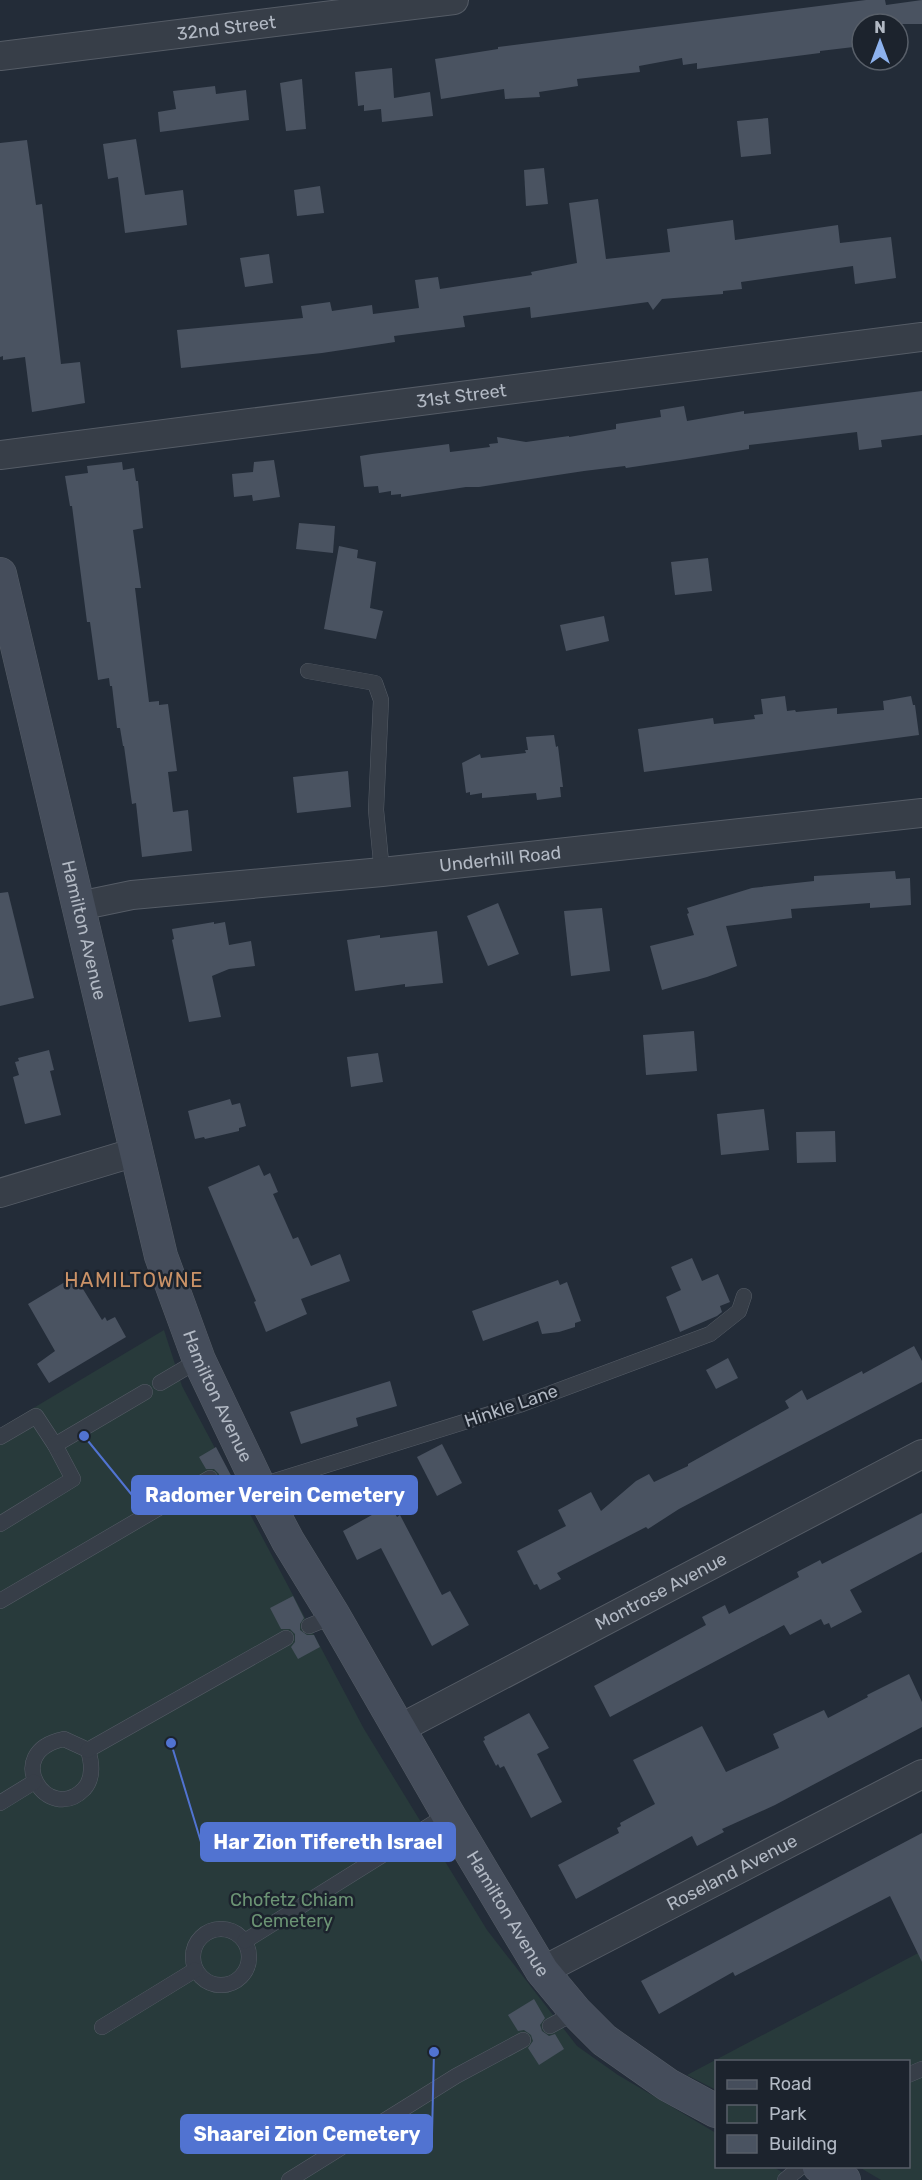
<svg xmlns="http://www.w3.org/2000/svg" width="922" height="2180" viewBox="0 0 922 2180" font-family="Rubik,sans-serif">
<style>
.green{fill:#283a3b}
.building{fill:#4a5361}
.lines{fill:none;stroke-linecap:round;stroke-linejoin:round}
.lane-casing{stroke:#555c66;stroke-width:16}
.street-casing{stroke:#555c66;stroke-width:30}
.secondary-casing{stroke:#555c66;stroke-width:34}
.lane{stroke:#373e48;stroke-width:15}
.street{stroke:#373e48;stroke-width:28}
.secondary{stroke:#454d5b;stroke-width:33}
.labels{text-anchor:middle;stroke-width:5;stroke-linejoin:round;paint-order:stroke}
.street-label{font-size:18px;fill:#b2b9c4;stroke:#1c232d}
.park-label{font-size:18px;fill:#6b9374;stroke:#1c232d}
.neighbourhood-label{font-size:20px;letter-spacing:1.5px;fill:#ca9267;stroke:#1c232d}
.leader{fill:none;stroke:#5173d1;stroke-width:2}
.callout-dot{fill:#5173d1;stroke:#1c232d;stroke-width:2}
.callout{fill:#5173d1;stroke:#5173d1;stroke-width:2}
.callout-label{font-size:20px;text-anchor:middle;font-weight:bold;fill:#fff}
</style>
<rect width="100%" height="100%" fill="#232c38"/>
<g class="green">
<polygon points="164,1330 182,1386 364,1729 487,1930 577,2046 618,2075 716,2133 716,2166 773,2167 797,2180 0,2180 0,1428"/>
<polygon points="922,1951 922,2180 881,2180 859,2167 908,2166 908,2062 716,2062 716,2090 687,2075"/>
</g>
<g class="building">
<polygon points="866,0 885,0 886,5 922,0 922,24 862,24 862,46 820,51 820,53 697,69 697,63 683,65 682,58 639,66 640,72 577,79 578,86 539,92 540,97 505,99 504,89 441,99 435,59 498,49 498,47"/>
<polygon points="392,68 394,98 430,92 433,116 382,122 381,109 364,111 364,105 358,106 355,72"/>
<polygon points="302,79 306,129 286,131 280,83"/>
<polygon points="215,86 216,94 246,90 249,120 160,132 158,112 176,109 173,91"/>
<polygon points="768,118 771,154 741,157 737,121"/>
<polygon points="136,139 145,195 183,190 187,225 125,233 118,177 108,179 103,144"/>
<polygon points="27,140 36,205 42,204 61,364 80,362 85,403 32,412 25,357 3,360 3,356 0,357 0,143"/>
<polygon points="544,168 548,204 526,206 524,170"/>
<polygon points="320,186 324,213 297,216 294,190"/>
<polygon points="598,199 606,259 670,252 667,229 733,220 735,240 838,225 840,243 891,237 896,278 855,284 853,266 741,282 742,289 723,291 723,294 662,299 653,310 648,302 531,318 530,307 463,316 465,327 394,336 395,342 322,353 181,368 177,330 303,318 301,306 330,302 332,311 372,305 373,314 419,308 415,280 438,277 440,289 532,275 531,272 577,263 569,203"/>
<polygon points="269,254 273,283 245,287 240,258"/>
<polygon points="922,391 922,435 881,440 882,447 859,450 857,432 749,445 749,449 680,460 626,468 625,466 584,471 479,487 466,487 401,497 401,494 391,495 391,491 379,493 378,486 364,487 360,456 372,454 449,444 450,452 490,447 489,444 498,443 497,437 526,442 569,436 569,437 616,429 616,424 661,417 660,410 684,406 687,421 744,411 744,414"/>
<polygon points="274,460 280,497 253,501 252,495 234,497 232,474 253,472 254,462"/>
<polygon points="122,462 123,470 134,468 136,481 138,481 143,528 133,530 141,588 135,588 149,702 159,701 159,705 168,704 177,771 168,772 173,812 188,810 192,851 142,857 136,803 132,804 124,746 123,746 120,728 117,728 112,686 110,686 109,678 98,680 90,622 87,622 72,506 70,506 65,476 88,473 87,466"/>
<polygon points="299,523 335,526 333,553 296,549"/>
<polygon points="339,546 358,550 357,558 376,562 370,608 383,611 376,639 324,629"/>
<polygon points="708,558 712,591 675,595 671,562"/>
<polygon points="604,616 609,641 566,651 560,625"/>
<polygon points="785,696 787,711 795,710 796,712 837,708 837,714 884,710 883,701 911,696 913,705 915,705 919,735 644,772 638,729 713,718 714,724 755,719 754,715 763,714 761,699"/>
<polygon points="554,735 556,747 558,746 563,787 560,787 561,797 537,800 536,793 482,798 482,793 470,795 470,792 466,793 462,763 480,754 481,758 526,753 525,750 528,750 526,737"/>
<polygon points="348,771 351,807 297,813 293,777"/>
<polygon points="895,871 896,879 910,878 911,905 870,908 870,903 791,909 792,918 726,926 737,966 707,977 662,990 650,946 694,935 687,914 689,913 687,908 752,888 814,881 814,876"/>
<polygon points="8,892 34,998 0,1006 0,893"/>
<polygon points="498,903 519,954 488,966 467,916"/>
<polygon points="602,908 610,971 571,976 564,911"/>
<polygon points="214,922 214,924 225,922 229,945 251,941 255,966 229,969 212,976 221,1017 189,1022 172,940 174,939 172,929"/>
<polygon points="437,931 443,983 405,987 405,984 355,991 347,940 380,935 380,938"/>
<polygon points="694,1031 697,1071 646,1075 643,1035"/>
<polygon points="49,1050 54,1070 50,1071 61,1115 25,1124 13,1077 19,1075 15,1062 19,1061 18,1058"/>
<polygon points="378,1053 383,1082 351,1087 347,1057"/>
<polygon points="230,1099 232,1105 240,1103 246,1126 239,1128 239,1131 205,1139 204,1137 195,1139 188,1111"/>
<polygon points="764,1109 769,1150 721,1155 717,1114"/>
<polygon points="835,1131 836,1162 797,1163 796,1132"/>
<polygon points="259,1165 264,1176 270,1173 278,1192 273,1194 293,1239 298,1237 311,1266 340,1254 350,1281 301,1299 307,1314 266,1332 254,1302 256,1301 208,1187"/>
<polygon points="692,1258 702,1281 718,1274 730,1302 720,1306 722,1312 717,1316 680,1332 666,1297 681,1290 671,1267"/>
<polygon points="75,1276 102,1320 105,1317 107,1321 115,1317 126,1337 49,1383 37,1364 55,1351 28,1304"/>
<polygon points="558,1280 560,1285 567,1282 581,1321 575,1323 575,1327 559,1332 542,1334 538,1321 483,1341 472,1311"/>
<polygon points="914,1346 922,1361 922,1382 679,1509 648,1529 646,1527 557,1573 561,1579 540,1590 537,1584 534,1585 517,1551 566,1526 558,1510 591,1492 601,1511 636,1481 649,1474 654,1482 688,1466 688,1464 789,1408 785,1401 802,1390 807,1400 862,1371 863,1374"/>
<polygon points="728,1358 738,1378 716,1389 706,1370"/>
<polygon points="390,1381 397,1406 356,1418 358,1426 301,1444 290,1412"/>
<polygon points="442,1444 462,1483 437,1496 417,1457"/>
<polygon points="216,1447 235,1483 218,1492 215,1486 219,1482 219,1474 214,1469 206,1469 199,1457"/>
<polygon points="390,1505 397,1517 400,1515 442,1595 450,1591 469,1625 432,1646 381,1548 357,1560 343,1531"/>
<polygon points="922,1513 922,1552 850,1590 862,1612 831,1628 829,1623 824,1625 821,1619 790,1635 784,1625 610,1717 594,1686 706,1625 702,1617 725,1605 729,1614 799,1577 797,1572 820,1560 822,1564"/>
<polygon points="293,1596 304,1618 300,1624 300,1630 307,1635 314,1635 320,1647 298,1659 291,1647 295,1642 295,1634 290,1629 281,1629 270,1608"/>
<polygon points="909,1674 922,1702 922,1727 775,1805 722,1829 724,1832 697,1846 692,1836 576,1899 558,1865 619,1833 617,1828 621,1826 620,1823 655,1804 633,1760 702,1726 726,1772 779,1748 773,1734 824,1710 828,1718 868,1697 867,1695"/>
<polygon points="529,1713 549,1748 537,1754 562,1802 531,1818 504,1766 500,1768 498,1764 496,1766 483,1741 485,1740 484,1737"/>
<polygon points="922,1833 922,1962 890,1896 735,1976 733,1972 659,2014 641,1981"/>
<polygon points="534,1999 545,2018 540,2025 542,2031 549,2036 555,2034 564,2049 539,2065 528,2048 533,2041 531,2035 524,2030 518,2031 508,2015"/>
</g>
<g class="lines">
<g class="lane-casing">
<g id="lane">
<polyline points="308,671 375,683 381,700 376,810 382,872"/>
<polyline points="160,1383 199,1360"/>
<polyline points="0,1437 36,1416 55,1445 73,1479 0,1524"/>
<polyline points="55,1445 145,1392"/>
<polyline points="259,1486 522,1404 710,1334 739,1311 744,1296"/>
<polyline points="0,1601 210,1478"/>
<polyline points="309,1626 334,1616"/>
<path d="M64,1739l24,11c4,13 6,28 -4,39 -36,37 -84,-37 -20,-50z"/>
<polyline points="88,1750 286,1638"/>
<polyline points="0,1803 34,1782"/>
<circle cx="221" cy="1957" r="28"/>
<polyline points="245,1941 448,1814"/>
<polyline points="550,2026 576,2012"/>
<polyline points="102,2027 195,1970"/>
<polyline points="908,2075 922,2069"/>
<polyline points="289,2180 456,2076 523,2040"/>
<polyline points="785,2180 802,2166"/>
</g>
</g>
<g class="street-casing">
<g id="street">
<path id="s1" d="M0,56l454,-56"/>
<path id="s2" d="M0,455l922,-118"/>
<path id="s3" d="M79,906l53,-11 250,-23 540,-59"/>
<polyline points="0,1193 136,1152"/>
<path id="s4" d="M399,1729l523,-275"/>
<path id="s5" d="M542,1971l380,-197"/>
</g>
</g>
<g class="secondary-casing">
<g id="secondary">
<path id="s6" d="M0,574l161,682 38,104 60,126 29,55 46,75 114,198 94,157 34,41 28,28 64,45 48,26"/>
<polyline points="819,2166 844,2180"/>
</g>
</g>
<use href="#lane" class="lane"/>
<use href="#street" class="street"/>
<use href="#secondary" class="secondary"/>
</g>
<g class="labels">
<g class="street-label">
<text dy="6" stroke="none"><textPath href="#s1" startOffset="228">32nd Street</textPath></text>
<text dy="6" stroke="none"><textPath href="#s2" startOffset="465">31st Street</textPath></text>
<text dy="6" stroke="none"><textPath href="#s3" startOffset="424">Underhill Road</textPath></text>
<text dy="6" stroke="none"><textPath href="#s6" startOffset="366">Hamilton Avenue</textPath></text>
<text dy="6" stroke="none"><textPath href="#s6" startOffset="852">Hamilton Avenue</textPath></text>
<text transform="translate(511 1406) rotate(-19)" y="6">Hinkle Lane</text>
<text dy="6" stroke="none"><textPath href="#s4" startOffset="296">Montrose Avenue</textPath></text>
<text dy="6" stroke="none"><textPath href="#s5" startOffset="214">Roseland Avenue</textPath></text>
<text dy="6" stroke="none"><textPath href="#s6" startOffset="1446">Hamilton Avenue</textPath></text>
</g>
<g class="park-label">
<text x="292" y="1906">Chofetz Chiam<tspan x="292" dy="21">Cemetery</tspan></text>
</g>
<g class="neighbourhood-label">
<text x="134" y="1287">HAMILTOWNE</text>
</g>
</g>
<path class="leader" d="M84 1436L132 1495M171 1743L201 1842M434 2052L432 2134"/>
<g class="callout-dot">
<circle cx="84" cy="1436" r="6"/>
<circle cx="171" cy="1743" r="6"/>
<circle cx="434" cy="2052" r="6"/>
</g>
<g class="callout">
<rect x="132" y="1476" width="285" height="38" rx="6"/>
<rect x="201" y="1823" width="254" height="38" rx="6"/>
<rect x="181" y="2115" width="251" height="38" rx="6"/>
</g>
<g class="callout-label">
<text x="275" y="1502">Radomer Verein Cemetery</text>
<text x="328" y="1849">Har Zion Tifereth Israel</text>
<text x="307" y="2141">Shaarei Zion Cemetery</text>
</g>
<rect x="715" y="2060" width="195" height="108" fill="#1c232d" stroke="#585f69" stroke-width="1.5"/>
<rect x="727" y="2080" width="30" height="9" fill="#454d5b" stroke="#585f69" stroke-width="1.5"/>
<text x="769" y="2090" font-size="18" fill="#b2b9c4">Road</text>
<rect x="727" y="2105" width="30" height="18" fill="#283a3b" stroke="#585f69" stroke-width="1.5"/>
<text x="769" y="2120" font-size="18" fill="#b2b9c4">Park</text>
<rect x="727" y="2135" width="30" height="18" fill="#4a5361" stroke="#585f69" stroke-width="1.5"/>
<text x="769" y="2150" font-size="18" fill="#b2b9c4">Building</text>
<g transform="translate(880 42)"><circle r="28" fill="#1c232d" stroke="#585f69" stroke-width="1.5"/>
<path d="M0-4.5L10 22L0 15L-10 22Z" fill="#8db2ee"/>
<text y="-9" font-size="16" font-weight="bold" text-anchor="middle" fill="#b2b9c4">N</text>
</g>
</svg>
